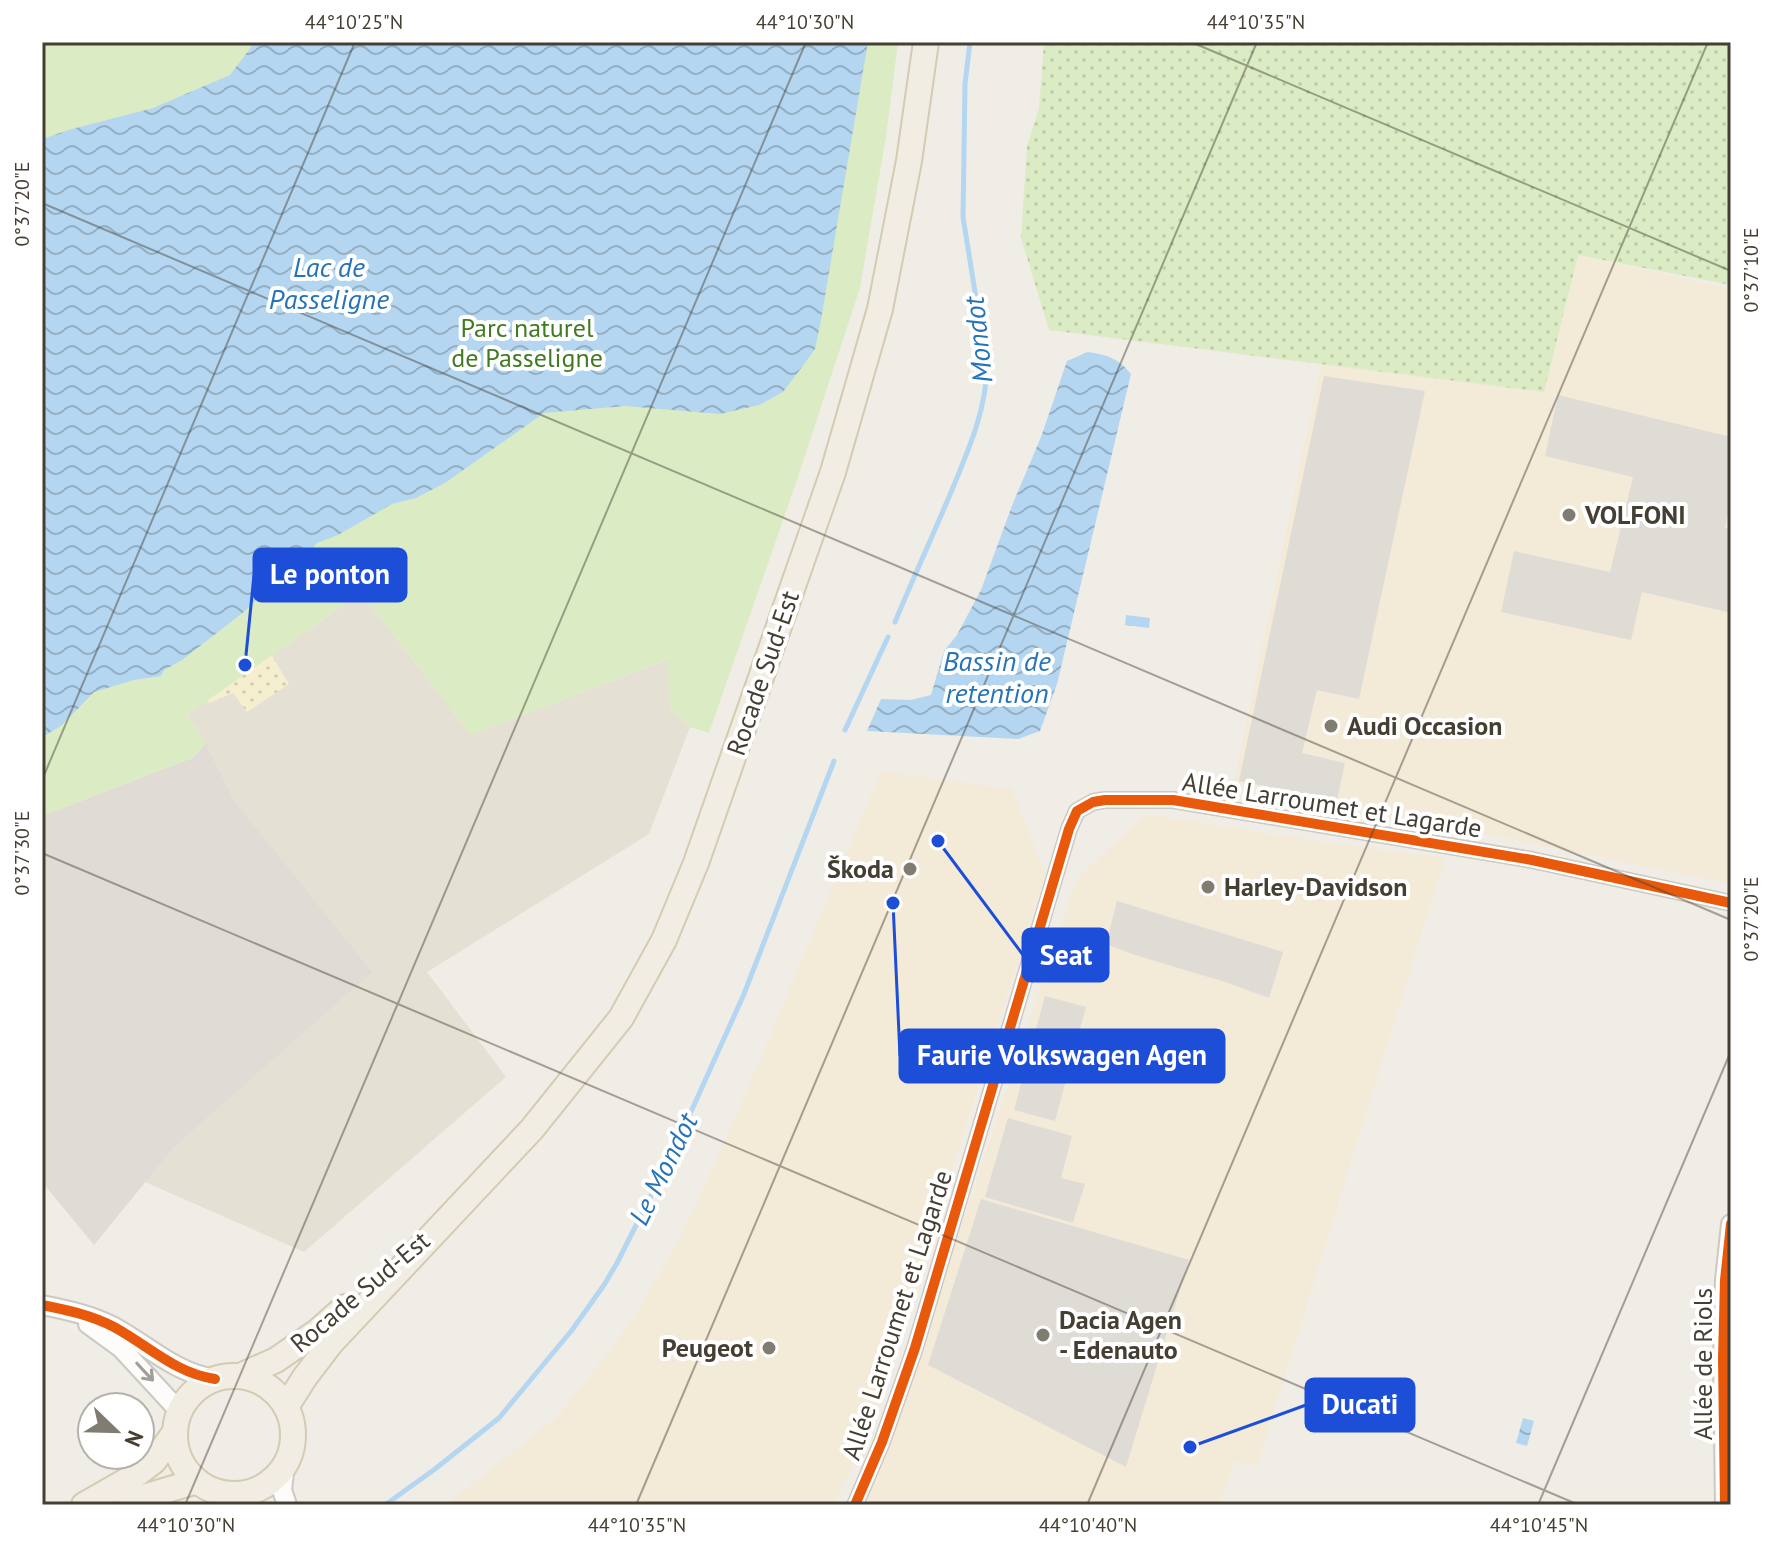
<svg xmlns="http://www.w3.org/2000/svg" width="1773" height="1547" viewBox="0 0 1773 1547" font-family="'PT Sans',sans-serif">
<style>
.residential{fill:#e4e0d3}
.commercial{fill:#f4ead8}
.industrial{fill:#e0dcd5}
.grass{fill:url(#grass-dots)}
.sand{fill:url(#sand-dots)}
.park{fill:#dbecc4}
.parking{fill:#dfdcd6}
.water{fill:url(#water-waves)}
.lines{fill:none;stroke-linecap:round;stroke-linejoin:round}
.stream{stroke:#b4d6f0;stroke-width:5}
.minor-casing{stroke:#ccc9c3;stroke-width:18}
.tertiary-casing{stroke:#ccc9c3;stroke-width:22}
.primary-casing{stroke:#d3cbb2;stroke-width:28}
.minor{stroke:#fdfcfb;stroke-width:14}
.tertiary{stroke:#fdfcfb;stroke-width:18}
.primary{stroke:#f1ede2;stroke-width:24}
.cycleway-casing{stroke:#fff;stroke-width:15}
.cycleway{stroke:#e8590c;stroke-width:10}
.oneway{stroke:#a19e97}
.ticks{fill:none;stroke:#453f33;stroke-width:2;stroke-opacity:0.45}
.poi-dot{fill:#817c72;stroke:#fff;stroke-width:3}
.labels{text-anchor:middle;stroke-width:8;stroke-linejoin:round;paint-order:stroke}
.park-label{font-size:26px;fill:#407b23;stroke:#fff}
.poi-label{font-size:26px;font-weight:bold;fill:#453f33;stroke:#fff;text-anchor:start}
.street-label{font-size:26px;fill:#453f33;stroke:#fff}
.water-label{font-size:28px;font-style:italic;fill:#2673b8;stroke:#fff}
.leader{fill:none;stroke:#1d4ed8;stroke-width:3}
.callout-dot{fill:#1d4ed8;stroke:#fff;stroke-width:3}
.callout{fill:#1d4ed8;stroke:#1d4ed8;stroke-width:3}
.callout-label{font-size:28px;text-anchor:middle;font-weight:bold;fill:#fff}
.neatline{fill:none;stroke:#453f33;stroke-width:3}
.ticks-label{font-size:20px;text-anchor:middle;fill:#453f33}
</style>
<defs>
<pattern id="grass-dots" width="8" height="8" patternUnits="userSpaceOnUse" patternTransform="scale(2)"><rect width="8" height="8" fill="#dbecc4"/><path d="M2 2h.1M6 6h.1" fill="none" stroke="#bdcba9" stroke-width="1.8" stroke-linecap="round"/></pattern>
<pattern id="sand-dots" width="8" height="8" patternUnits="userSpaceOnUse" patternTransform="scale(2)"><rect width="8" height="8" fill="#f6efcf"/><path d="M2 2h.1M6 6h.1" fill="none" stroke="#d4ceb2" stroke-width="1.8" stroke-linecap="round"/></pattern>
<pattern id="water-waves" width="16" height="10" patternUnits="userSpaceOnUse" patternTransform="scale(2)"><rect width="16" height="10" fill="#b4d6f0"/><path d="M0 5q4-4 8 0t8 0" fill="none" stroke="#94afc3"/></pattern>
</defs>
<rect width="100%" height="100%" fill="#f0ede6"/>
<polygon class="residential" points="361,593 471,735 669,659 670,709 690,727 649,834 427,972 506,1077 304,1252 145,1182 174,1147 235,802 206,743 187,715"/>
<g class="commercial">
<polygon points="1577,255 1731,289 1731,884 1234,783 1321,364 1543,392"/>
<polygon points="881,771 1012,789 1045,874 947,1187 906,1330 883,1393 857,1457 833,1505 445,1505 557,1417 611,1349 639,1309 667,1261 691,1215 740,1107"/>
<polygon points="1145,814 1317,841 1445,858 1257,1466 1235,1461 1220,1505 860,1505 913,1374 1076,880"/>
</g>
<polygon class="industrial" points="206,743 235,802 372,972 174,1147 94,1245 42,1182 42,816 192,758"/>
<polygon class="grass" points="1044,42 1731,42 1731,285 1578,255 1544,392 1049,330 1021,238 1027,146 1039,108"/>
<polygon class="sand" points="245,611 289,684 247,712 233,693 209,703 196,683"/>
<polygon class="park" points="42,42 898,42 886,137 860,288 797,480 709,733 690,727 670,709 668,659 471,735 361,593 187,715 206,743 192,758 42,816"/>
<g class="parking">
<polygon points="1324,376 1425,391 1359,699 1317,690 1302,753 1345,763 1337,800 1239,781"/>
<polygon points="1558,395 1731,437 1731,499 1725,528 1731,530 1731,613 1642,592 1631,640 1501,612 1514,551 1610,572 1633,477 1545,456"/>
<polygon points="1117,901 1283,952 1269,998 1225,982 1135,955 1106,944"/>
<polygon points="1045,996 1086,1007 1055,1121 1014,1110"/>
<polygon points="1008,1118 1072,1136 1061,1178 1085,1184 1073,1223 985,1197"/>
<polygon points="981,1199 1189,1260 1126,1467 928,1365"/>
</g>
<g class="water">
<polygon points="255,42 868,42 821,320 815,349 799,371 783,392 759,405 720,414 625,406 544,413 445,483 416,498 392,504 338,535 317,543 303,559 262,594 245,611 182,660 164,670 161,676 134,680 94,692 61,726 42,737 42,139 72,129 153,108 230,75"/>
<path d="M1088,352c20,3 30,6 43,22l-74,310 -17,47 -22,8 -151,-8 14,-32 30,1 20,-5 13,-44 13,-16 24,-45 32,-87 28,-66 26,-76z"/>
<polygon points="1126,615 1150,618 1149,628 1125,625"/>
<polygon points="1523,1418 1534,1421 1527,1446 1516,1443"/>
</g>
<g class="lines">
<g class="stream">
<path d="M895,622c19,-46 40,-91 59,-137 16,-39 32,-76 33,-118l-24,-150 2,-133 5,-42"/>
<polyline points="845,730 888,637"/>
<polyline points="385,1505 435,1469 499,1418 572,1330 604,1285 617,1263 672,1154 744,994 834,761"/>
</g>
<g class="minor-casing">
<g id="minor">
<polyline points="239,1493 254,1505"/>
<polyline points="855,1505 882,1442 915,1348 1069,829 1077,811 1093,802 1105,800 1173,800 1532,860 1731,903"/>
</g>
</g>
<g class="tertiary-casing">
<g id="tertiary">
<path d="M42,1305c25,5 49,10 72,22 35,19 61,46 101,52"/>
<polyline points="88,1324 121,1348 180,1412"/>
<polyline points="285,1464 282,1490 287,1505"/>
<polyline points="1725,1505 1723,1359 1725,1280 1731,1224"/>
</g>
</g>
<g class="primary-casing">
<g id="primary">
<polyline points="240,1376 276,1360 318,1331 345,1307"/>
<circle cx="234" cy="1435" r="59"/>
<polyline points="286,1407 305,1377 331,1343 532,1129 621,1018 664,940 696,863 833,472 880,309 909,161 926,42"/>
<polyline points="84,1505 133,1477 154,1461 175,1432"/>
<polyline points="126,1505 147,1496 197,1481"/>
</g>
</g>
<use href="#minor" class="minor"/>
<use href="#tertiary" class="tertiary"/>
<use href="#primary" class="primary"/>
<g class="cycleway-casing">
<g id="cycleway">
<path d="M42,1305c25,5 49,10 72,22 35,19 61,46 101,52"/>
<polyline points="855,1505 882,1442 915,1348 1069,829 1077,811 1093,802 1105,800 1173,800 1532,860 1731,903"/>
<polyline points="1725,1505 1723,1359 1725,1280 1731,1224"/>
</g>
</g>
<use href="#cycleway" class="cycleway"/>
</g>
<defs><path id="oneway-shaft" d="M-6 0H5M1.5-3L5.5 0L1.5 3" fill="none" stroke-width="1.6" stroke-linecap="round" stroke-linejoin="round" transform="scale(2)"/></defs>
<use class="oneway" href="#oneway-shaft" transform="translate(145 1372) rotate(47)"/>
<path class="ticks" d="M1191,42l540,229M42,203l1689,717M42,780l313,-738M42,853l1537,652M42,1502l7,3M185,1505l621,-1463M636,1505l621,-1463M1087,1505l621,-1463M1538,1505l193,-454"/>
<g class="poi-dot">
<circle cx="1569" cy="515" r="8"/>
<circle cx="1331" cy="726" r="8"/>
<circle cx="910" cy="869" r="8"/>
<circle cx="1208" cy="887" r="8"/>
<circle cx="1043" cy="1335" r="8"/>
<circle cx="769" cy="1348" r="8"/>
</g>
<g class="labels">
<g class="park-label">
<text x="527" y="337">Parc naturel<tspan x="527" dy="30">de Passeligne</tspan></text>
</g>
<g class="poi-label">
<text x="1585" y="524">VOLFONI</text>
<text x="1347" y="735">Audi Occasion</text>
<text x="894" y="878" text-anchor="end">Škoda</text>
<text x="1224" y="896">Harley-Davidson</text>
<text x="1059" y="1329">Dacia Agen<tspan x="1059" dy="30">- Edenauto</tspan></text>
<text x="753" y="1357" text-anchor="end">Peugeot</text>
</g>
<g class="street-label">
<text transform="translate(763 673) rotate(-71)" y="9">Rocade Sud-Est</text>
<text transform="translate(1332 805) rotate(9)" y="9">Allée Larroumet et Lagarde</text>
<text transform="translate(360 1292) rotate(-40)" y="9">Rocade Sud-Est</text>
<text transform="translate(897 1315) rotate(-72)" y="9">Allée Larroumet et Lagarde</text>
<text transform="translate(1703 1364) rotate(-90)" y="9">Allée de Riols</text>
</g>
<g class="water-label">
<text x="329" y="277">Lac de<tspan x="329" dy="32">Passeligne</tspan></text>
<text transform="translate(978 340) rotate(-96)" y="10">Mondot</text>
<text x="997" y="671">Bassin de<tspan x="997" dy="32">retention</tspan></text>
<text transform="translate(663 1169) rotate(-64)" y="10">Le Mondot</text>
</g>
</g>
<path class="leader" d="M245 665L254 575M938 841L1023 955M893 903L900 1056M1190 1447L1306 1405"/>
<g class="callout-dot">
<circle cx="245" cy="665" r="8"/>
<circle cx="938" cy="841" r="8"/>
<circle cx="893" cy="903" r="8"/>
<circle cx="1190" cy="1447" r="8"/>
</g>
<g class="callout">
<rect x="254" y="549" width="152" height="52" rx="8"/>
<rect x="1023" y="929" width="85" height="52" rx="8"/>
<rect x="900" y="1030" width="324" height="52" rx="8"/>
<rect x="1306" y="1379" width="108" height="52" rx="8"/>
</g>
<g class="callout-label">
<text x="330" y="584">Le ponton</text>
<text x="1066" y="965">Seat</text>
<text x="1062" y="1065">Faurie Volkswagen Agen</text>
<text x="1360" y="1414">Ducati</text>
</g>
<rect width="1773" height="1547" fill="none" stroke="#ffffff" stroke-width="88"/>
<g transform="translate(116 1431) rotate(113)"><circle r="38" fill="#ffffff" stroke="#b5b2ad" stroke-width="2"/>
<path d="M0-6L14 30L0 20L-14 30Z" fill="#817c72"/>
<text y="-12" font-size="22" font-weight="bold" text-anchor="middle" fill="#453f33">N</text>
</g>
<rect x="44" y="44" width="1685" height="1459" class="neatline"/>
<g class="ticks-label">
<text x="354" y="29">44°10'25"N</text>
<text x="805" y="29">44°10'30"N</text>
<text x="1256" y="29">44°10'35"N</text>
<text transform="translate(22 204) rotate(-90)" y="7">0°37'20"E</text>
<text transform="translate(1751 270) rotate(-90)" y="7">0°37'10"E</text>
<text transform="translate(22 853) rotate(-90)" y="7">0°37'30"E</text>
<text transform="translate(1751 919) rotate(-90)" y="7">0°37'20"E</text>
<text x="186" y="1532">44°10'30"N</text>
<text x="637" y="1532">44°10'35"N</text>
<text x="1088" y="1532">44°10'40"N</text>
<text x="1539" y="1532">44°10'45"N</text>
</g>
</svg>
